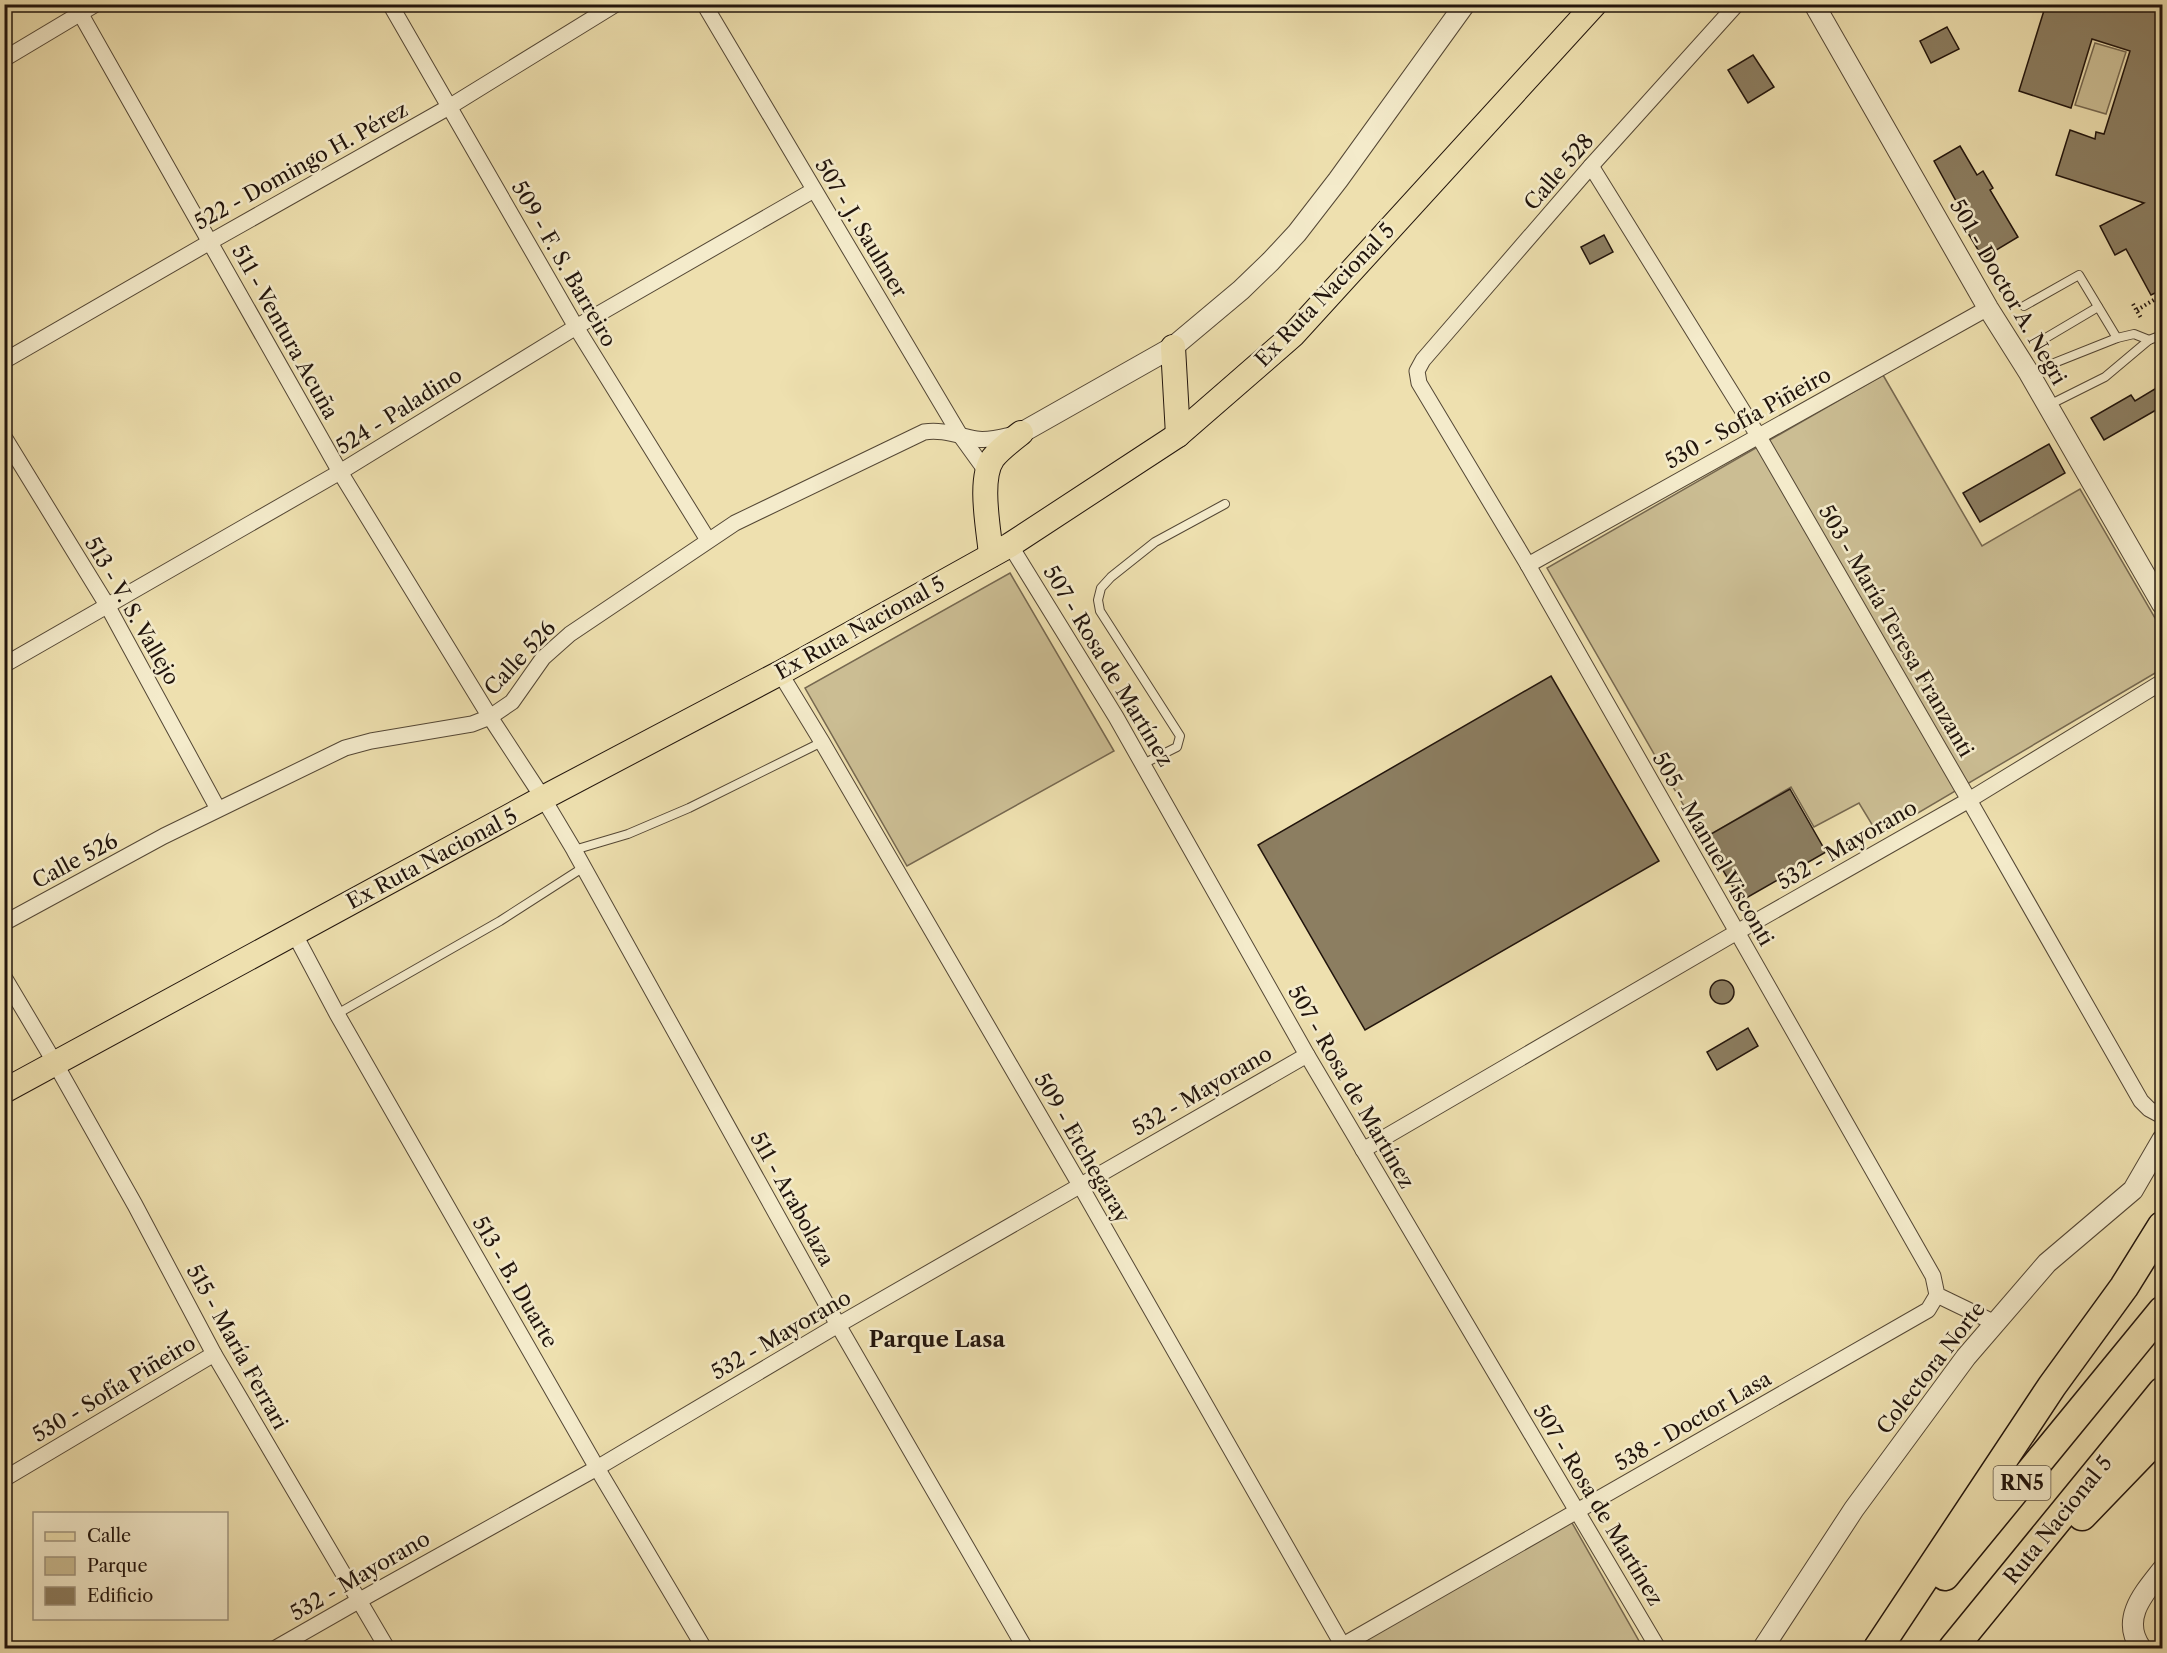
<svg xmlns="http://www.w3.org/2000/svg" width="2167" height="1653" viewBox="0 0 2167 1653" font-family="'Libre Caslon Text',serif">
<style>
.green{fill:#cbbd93;stroke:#766850;stroke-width:1.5}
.building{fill:#8c7e61;stroke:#21140c;stroke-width:1.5}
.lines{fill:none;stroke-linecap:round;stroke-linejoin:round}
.service-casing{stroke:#544735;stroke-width:10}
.minor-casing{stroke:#544735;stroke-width:17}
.tertiary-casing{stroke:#544735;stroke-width:22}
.primary-casing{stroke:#21140c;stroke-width:26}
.motorway-casing{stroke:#21140c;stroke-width:31}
.path{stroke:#21140c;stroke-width:4;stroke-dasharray:1.5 3;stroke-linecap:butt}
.service{stroke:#f4ebcb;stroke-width:8}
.minor{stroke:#f4ebcb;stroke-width:15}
.tertiary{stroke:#f4ebcb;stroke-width:20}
.primary{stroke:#eee0af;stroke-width:24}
.motorway{stroke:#eee0af;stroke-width:28}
.labels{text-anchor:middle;stroke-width:5;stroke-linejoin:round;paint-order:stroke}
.shield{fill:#f4ebcb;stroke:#605445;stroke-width:1.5}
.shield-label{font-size:20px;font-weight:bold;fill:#21140c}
.street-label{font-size:21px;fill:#21140c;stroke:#f4ebcb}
.neighbourhood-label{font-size:22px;font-weight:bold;fill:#21140c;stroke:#f4ebcb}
</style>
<rect width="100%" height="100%" fill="#eee0af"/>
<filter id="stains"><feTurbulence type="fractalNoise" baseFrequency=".00333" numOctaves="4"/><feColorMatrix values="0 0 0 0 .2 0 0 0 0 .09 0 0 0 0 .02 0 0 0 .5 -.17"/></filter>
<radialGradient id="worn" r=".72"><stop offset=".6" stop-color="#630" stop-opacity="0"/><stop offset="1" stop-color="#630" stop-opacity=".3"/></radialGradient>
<g class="green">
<polygon points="2095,43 2126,52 2106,114 2075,105"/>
<polygon points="1883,375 1982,546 2080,489 2162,630 2162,669 1879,836 1859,803 1814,827 1791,787 1703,839 1547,568"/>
<polygon points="1010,573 1114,751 907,866 805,688"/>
<polygon points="1571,1521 1643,1648 1352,1648"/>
</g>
<g class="building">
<polygon points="2046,4 2153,4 2163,8 2163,289 2151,295 2126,249 2115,255 2100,226 2144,203 2056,175 2070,130 2095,139 2096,132 2104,134 2130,51 2092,39 2071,108 2019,91"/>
<polygon points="1947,27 1959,49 1931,63 1920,41"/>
<polygon points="1753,55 1774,87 1748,103 1728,70"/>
<polygon points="1960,146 1977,175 1983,171 1993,188 1990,190 2018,237 1983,258 1957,215 1962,212 1934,161"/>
<polygon points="1604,235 1613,252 1590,264 1581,247"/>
<polygon points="2163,384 2163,406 2104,440 2091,418 2131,395 2135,401"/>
<polygon points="2049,444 2065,473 1980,522 1963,493"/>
<polygon points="1551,676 1659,861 1365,1030 1258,845"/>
<polygon points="1790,789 1826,852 1741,901 1704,838"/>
<circle cx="1722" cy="992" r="12"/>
<polygon points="1748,1028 1758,1046 1717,1070 1707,1052"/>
</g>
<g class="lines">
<g class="service-casing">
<g id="service">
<polyline points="2024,306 2079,275 2117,338"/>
<polyline points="2044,339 2098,307"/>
<polyline points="2029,373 2117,338 2134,334 2149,340"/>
<polyline points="2049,405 2105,377 2149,340 2162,335"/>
<polyline points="1143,764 1177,747 1180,736 1100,611 1098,600 1101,588 1111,577 1155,542 1225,504"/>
<polyline points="574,850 628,834 689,808 822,742"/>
<polyline points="337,1014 500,921 584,867"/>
</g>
</g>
<g class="minor-casing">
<g id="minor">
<polyline points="75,4 340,472 490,717 543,798 574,850 838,1325 1025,1648"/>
<polyline points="390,4 576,327 708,540"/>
<polyline points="704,4 960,435 986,471"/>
<polyline points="1737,4 1591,166 1423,360 1417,371 1419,383 1528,565 1933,1276 1937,1295 1995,1323"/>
<polyline points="4,59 96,4"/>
<polyline points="1591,166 1759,437 1969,800 2141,1101 2149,1109 2162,1116"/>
<polyline points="4,361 210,242 449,107 616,4"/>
<polyline points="4,437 107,605 218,809"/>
<polyline points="1010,545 1116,717 1307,1055 1658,1648"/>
<polyline points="1528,565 1988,308"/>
<polyline points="4,665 340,472 576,327 814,190"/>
<polyline points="780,673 822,742 1080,1185 1343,1646"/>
<path d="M4,923l160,-87 181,-88 26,-7 101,-17 18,-7 22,-15 31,-44 27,-24 165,-111 189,-91c19,-3 34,4 52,7 13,2 26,-2 39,-5"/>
<polyline points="294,933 337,1014 597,1468 704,1648"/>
<polyline points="4,977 55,1063 135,1205 214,1354 387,1648"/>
<polyline points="1363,1150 1737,932 1969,800 2162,682"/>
<polyline points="4,1479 214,1354"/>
<polyline points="276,1648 360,1600 597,1468 838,1325 1307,1055"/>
<polyline points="1338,1648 1928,1310 1937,1295"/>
</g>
</g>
<g class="tertiary-casing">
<g id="tertiary">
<polyline points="1814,4 1988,308 2029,373 2162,604"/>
<polyline points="1021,433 1173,347 1241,290 1271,261 1297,233 1338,180 1465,4"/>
<polyline points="1763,1648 1854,1509 1966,1357 2047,1263 2133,1190 2162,1140"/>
<path d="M2141,1648c-21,-29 3,-55 21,-78"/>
</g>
</g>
<g class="primary-casing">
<g id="primary">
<polyline points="1173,347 1178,435"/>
<path d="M991,555c-2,-25 -13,-76 2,-97 7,-9 18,-17 28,-25"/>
<polyline points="4,1091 543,798 780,673 1010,545 1178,435 1293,335 1595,4"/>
</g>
</g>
<g class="motorway-casing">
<g id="motorway">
<polyline points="2082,1516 2162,1433"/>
<polyline points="1945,1576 2162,1311"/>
<polyline points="1878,1648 2052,1386 2124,1287 2162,1226"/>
<polyline points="1953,1648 2162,1392"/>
</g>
</g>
<g class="path">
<polyline points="2133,304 2141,318"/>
<polyline points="2137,310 2162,295"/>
</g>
<use href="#service" class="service"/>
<use href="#minor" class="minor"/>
<use href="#tertiary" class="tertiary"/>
<use href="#primary" class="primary"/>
<use href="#motorway" class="motorway"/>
</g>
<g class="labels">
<rect class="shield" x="1993.5" y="1466" width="57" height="34" rx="4.5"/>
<g class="shield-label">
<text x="2022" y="1490">RN5</text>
</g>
<g class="street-label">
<text transform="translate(301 166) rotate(-29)" y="7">522 - Domingo H. Pérez</text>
<text transform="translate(1559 172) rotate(-49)" y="7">Calle 528</text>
<text transform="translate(861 228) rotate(59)" y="7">507 - J. Saulmer</text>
<text transform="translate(564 264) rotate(60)" y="7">509 - F. S. Barreiro</text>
<text transform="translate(2008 292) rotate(60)" y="7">501 - Doctor A. Negri</text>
<text transform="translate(1325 295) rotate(-46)" y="7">Ex Ruta Nacional 5</text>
<text transform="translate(285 332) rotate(61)" y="7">511 - Ventura Acuña</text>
<text transform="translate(399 411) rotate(-32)" y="7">524 - Paladino</text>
<text transform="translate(1748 418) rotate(-29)" y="7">530 - Sofía Piñeiro</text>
<text transform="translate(132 611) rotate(60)" y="7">513 - V. S. Vallejo</text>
<text transform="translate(860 628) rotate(-29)" y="7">Ex Ruta Nacional 5</text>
<text transform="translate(1896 631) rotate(60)" y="7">503 - María Teresa Franzanti</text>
<text transform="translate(520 658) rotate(-47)" y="7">Calle 526</text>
<text transform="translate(1108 666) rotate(59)" y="7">507 - Rosa de Martínez</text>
<text transform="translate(1847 845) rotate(-30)" y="7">532 - Mayorano</text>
<text transform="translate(1713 849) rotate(60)" y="7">505 - Manuel Visconti</text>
<text transform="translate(432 859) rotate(-28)" y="7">Ex Ruta Nacional 5</text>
<text transform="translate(75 861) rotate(-28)" y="7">Calle 526</text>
<text transform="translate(1351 1087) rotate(60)" y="7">507 - Rosa de Martínez</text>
<text transform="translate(1202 1091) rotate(-30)" y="7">532 - Mayorano</text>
<text transform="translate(1082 1148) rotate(60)" y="7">509 - Etchegaray</text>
<text transform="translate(792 1199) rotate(61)" y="7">511 - Arabolaza</text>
<text transform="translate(515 1282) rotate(60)" y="7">513 - B. Duarte</text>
<text transform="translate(781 1335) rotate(-30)" y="7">532 - Mayorano</text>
<text transform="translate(237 1347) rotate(61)" y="7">515 - María Ferrari</text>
<text transform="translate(1931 1368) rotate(-52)" y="7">Colectora Norte</text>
<text transform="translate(114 1389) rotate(-31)" y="7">530 - Sofía Piñeiro</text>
<text transform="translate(1693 1421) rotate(-30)" y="7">538 - Doctor Lasa</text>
<text transform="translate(1598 1505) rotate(59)" y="7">507 - Rosa de Martínez</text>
<text transform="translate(2058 1520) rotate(-51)" y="7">Ruta Nacional 5</text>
<text transform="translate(360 1576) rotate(-30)" y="7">532 - Mayorano</text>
</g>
<g class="neighbourhood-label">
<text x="937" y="1347">Parque Lasa</text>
</g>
</g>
<rect width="2167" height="1653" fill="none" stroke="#eee0af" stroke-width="24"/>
<rect x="6" y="6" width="2155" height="1641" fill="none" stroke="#21140c" stroke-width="3"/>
<rect x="12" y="12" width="2143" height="1629" fill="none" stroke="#21140c" stroke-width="1.5"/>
<rect x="33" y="1512" width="195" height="108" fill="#f4ebcb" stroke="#a0957f" stroke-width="1.5"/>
<rect x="45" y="1532" width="30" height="9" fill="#eee0af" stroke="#a0957f" stroke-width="1.5"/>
<text x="87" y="1542" font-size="18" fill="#21140c">Calle</text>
<rect x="45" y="1557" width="30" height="18" fill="#cbbd93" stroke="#a0957f" stroke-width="1.5"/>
<text x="87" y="1572" font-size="18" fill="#21140c">Parque</text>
<rect x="45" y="1587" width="30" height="18" fill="#8c7e61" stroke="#a0957f" stroke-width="1.5"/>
<text x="87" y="1602" font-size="18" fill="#21140c">Edificio</text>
<rect width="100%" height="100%" filter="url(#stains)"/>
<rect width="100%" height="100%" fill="url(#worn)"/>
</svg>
